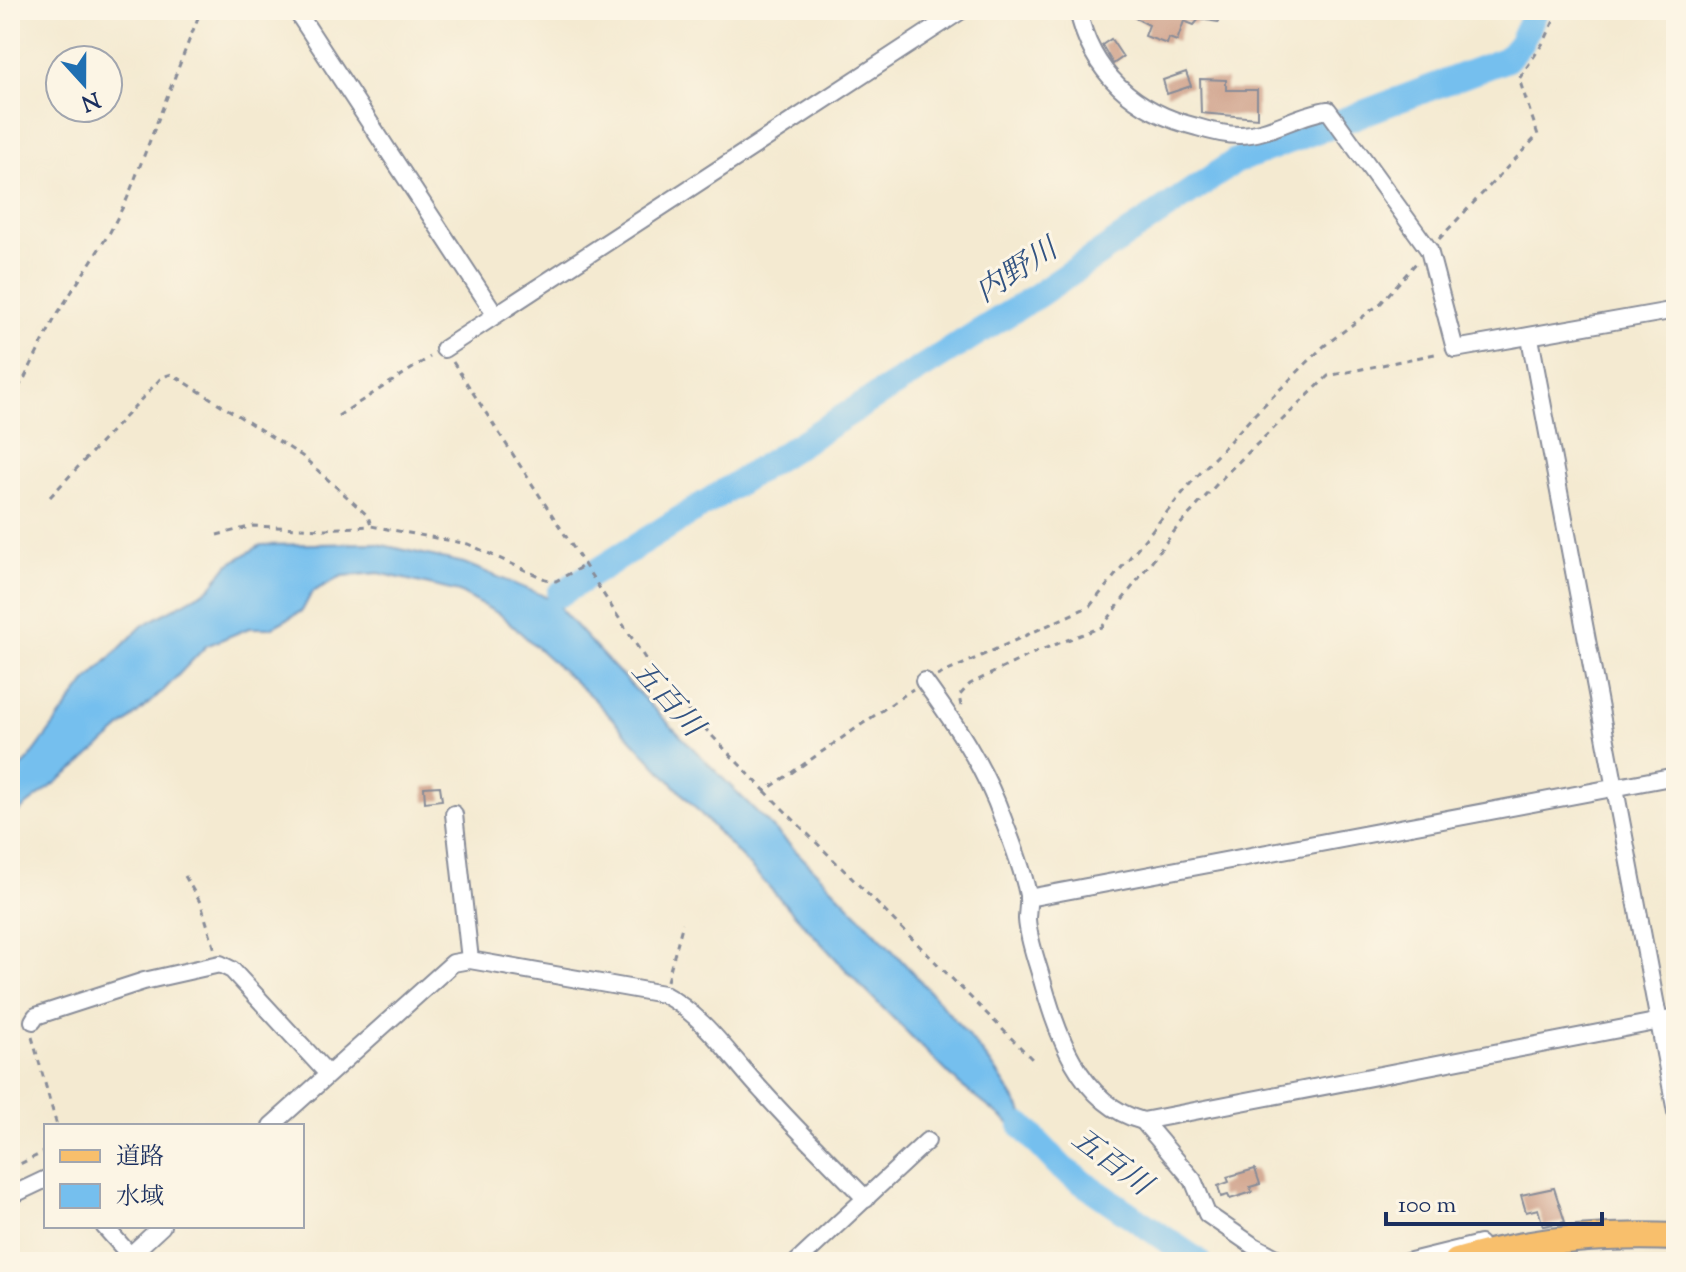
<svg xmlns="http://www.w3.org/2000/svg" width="1686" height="1272" viewBox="0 0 1686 1272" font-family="'Sorts Mill Goudy','Noto Serif JP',serif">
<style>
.water{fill:#75bfee;stroke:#4877a6;stroke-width:2}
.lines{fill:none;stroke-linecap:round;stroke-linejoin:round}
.river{stroke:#75bfee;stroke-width:26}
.building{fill:#cd9e87}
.street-casing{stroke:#888c98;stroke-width:20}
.primary-casing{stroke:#888c98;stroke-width:30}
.path{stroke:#888c98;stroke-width:3;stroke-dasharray:6 6;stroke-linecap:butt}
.street{stroke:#fff;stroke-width:16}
.primary{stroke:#f8bf6c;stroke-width:26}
.labels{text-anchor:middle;stroke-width:6;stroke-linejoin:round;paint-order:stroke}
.water-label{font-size:30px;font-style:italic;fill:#325382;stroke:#fcf5e5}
</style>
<rect width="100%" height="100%" fill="#fcf5e5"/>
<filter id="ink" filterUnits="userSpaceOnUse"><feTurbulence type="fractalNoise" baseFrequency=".0125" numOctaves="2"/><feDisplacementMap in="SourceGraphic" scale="16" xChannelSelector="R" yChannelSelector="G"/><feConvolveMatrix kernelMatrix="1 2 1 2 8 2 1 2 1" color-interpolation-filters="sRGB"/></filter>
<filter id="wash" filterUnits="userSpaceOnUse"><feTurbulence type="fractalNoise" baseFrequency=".006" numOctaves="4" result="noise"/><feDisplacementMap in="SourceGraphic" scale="32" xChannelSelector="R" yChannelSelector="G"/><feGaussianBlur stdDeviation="1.8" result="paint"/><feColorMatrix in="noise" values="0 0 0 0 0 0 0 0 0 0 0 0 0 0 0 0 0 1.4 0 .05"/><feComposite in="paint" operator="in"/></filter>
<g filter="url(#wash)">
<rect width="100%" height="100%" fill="#f4ead1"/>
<path class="water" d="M373,543l91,20 85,35 40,-24 2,4 -33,24 5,10c136,152 293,286 422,444 23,29 42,65 62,97l-88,-69 -96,-96 -268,-288 -94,-85 -42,-23 -80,-19 -37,3 -30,16 -10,19 -31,17h-22l-43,18 -42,44 -86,76 -68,52v-43l16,-12 59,-80 57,-57 68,-38 18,-23 33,-20z"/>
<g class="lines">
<g class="river">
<polyline points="560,594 1038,295 1236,161 1507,59 1520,44 1536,10"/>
<polyline points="1022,1126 1063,1169 1199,1262"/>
</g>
</g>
<g id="blocks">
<g class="building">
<polygon points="1120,10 1221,10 1219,22 1199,19 1194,25 1184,21 1177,41 1169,38 1167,44 1145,36 1149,25"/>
<polygon points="1111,39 1123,57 1113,64 1102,45"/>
<polygon points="1186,72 1191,86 1167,94 1163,80"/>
<polygon points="1200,79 1226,80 1226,90 1257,90 1257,118 1201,113"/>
<polygon points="440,786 442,800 425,802 424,787"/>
<polygon points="1255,1169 1260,1184 1250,1187 1252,1192 1230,1199 1228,1195 1221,1197 1218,1186 1229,1182 1227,1177"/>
<polygon points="1554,1188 1565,1222 1543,1226 1538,1209 1526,1212 1521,1195"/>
</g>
</g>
</g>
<g filter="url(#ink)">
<use href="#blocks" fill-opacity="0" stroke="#888c98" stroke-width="2"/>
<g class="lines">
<g class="street-casing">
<g id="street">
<polyline points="296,10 495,314"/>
<path d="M1078,10c13,63 57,102 119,117 13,4 28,8 42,8 30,0 59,-21 89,-25l101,140 26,99 221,-39"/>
<polyline points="1530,338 1676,1112"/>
<polyline points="444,349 962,10"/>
<path d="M924,681c32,44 61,87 79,138 9,24 20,50 25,76 1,8 -1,16 -1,24 1,18 8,37 13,54 16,57 38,131 103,148l533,-103"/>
<polyline points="454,814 470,960"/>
<polyline points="1028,898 1676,776"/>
<polyline points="33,1021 36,1016 144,981 220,964 232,970 328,1074"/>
<polyline points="1143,1121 1193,1180 1207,1214 1252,1245 1284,1262"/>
<path d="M271,1126l182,-163 17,-3 193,34c42,22 68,64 100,98 33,37 68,71 103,107"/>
<polyline points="10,1196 46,1179"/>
<polyline points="104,1226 135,1261"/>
<polyline points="123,1262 162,1226"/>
<polyline points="797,1262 927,1141"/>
<polyline points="1407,1262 1480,1244"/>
</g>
</g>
<g class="primary-casing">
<path id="primary" d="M1457,1262c70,-22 145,-28 219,-25"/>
</g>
<g class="path">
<polyline points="1439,239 1538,135 1519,79 1545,40 1559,10"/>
<polyline points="453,362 650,666 667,689 765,791 913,689"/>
<polyline points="10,397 23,381 56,316 110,232 127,199 201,10"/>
<polyline points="338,416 430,357"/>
<polyline points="50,497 162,377 172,374 302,456 368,516 371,526"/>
<polyline points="217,535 253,526 326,529 371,526 468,544 545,579 556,581 585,565"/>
<polyline points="937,676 1090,606 1190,484 1255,414 1324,346 1381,303 1417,262"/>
<polyline points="961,706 959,696 970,684 1038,651 1102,627 1176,529 1227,473 1328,376 1440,353"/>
<polyline points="765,791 1032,1059"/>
<polyline points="185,876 201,904 215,950"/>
<polyline points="667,981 683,923"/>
<polyline points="32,1037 57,1126"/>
<polyline points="10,1169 46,1151"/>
</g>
<use href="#street" class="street"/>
<use href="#primary" class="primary"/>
</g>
</g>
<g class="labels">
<g class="water-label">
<text transform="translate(1016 270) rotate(-33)" y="10">内野川</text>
<text transform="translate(668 698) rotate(48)" y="10">五百川</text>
<text transform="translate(1112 1161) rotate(37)" y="10">五百川</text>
</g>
</g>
<rect width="1686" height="1272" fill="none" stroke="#fcf5e5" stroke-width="40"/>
<rect x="44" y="1124" width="260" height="104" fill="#fcf5e5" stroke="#a2a6af" stroke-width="2"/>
<rect x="60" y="1150" width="40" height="12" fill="#f8bf6c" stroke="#a2a6af" stroke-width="2"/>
<text x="116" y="1164" font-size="24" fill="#1b2f5e">道路</text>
<rect x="60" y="1184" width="40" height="24" fill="#75bfee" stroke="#a2a6af" stroke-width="2"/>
<text x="116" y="1204" font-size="24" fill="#1b2f5e">水域</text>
<g transform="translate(84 84) rotate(159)"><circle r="38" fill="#fcf5e5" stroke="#a2a6af" stroke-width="2"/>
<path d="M0-6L14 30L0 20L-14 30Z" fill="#1f6fb2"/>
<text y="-12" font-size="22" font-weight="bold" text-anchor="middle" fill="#1b2f5e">N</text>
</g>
<path d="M1386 1212v12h216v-12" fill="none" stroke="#1b2f5e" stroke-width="4"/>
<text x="1398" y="1212" font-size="24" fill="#1b2f5e" stroke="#fcf5e5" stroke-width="6" paint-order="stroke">100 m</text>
</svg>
